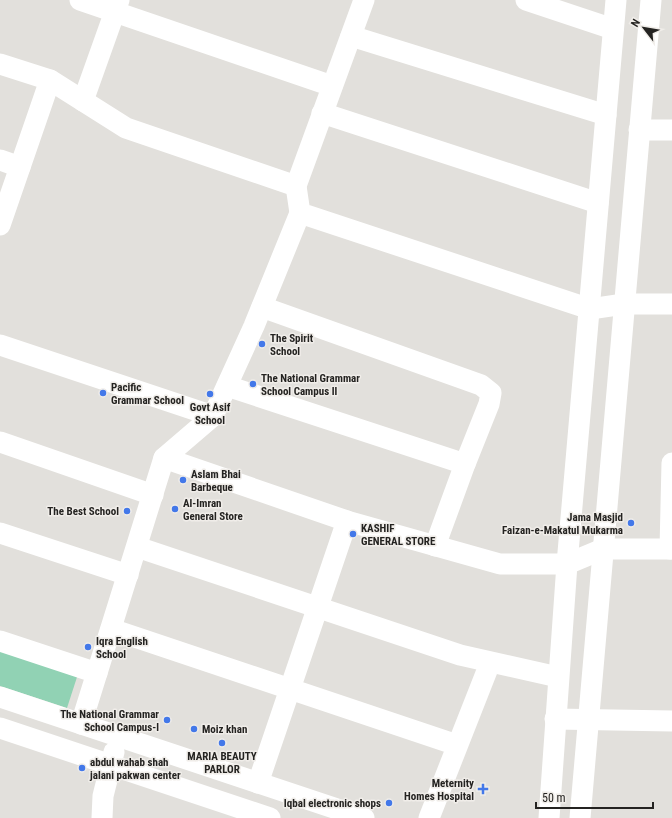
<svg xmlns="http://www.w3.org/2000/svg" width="672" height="818" viewBox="0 0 672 818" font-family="'Roboto Condensed',sans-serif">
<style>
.green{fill:#91d2b4}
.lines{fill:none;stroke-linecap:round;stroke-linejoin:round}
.minor{stroke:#fff;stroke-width:21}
.poi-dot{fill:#4378e9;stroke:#f0ede9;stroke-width:1.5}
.labels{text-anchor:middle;stroke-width:3;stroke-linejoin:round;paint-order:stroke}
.poi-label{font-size:11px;font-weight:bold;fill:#242321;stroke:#f0ede9;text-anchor:start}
</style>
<rect width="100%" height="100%" fill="#e2e0dc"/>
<polygon class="green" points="0,648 78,674 67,708 0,686"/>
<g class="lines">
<g class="minor">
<polyline points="80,0 332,86"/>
<polyline points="526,0 613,29"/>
<polyline points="351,36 606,115"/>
<polyline points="0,64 50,80 126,128 296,186 300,213 590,309 624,304 672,304"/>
<polyline points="83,101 119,0"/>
<polyline points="322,113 598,203"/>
<polyline points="639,130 672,130"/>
<polyline points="0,160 20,167"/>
<polyline points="296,186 364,0"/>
<polyline points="0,225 50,80"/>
<polyline points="262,307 481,385 491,393 489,404 465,464 435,546"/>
<polyline points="0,345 213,416"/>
<polyline points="227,386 465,464"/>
<polyline points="0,442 153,495"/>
<polyline points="164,458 347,521 500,564 567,564 603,549 672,549"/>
<polyline points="0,533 128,575"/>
<polyline points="137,547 460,655 558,677"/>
<polyline points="670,549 672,463"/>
<polyline points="111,629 457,745"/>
<polyline points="0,641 97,673"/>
<polyline points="0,697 364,818"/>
<polyline points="555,719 672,721"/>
<polyline points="81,724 164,458 213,416 254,326 300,213"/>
<polyline points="0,728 270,818"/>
<polyline points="258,783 347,521"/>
<polyline points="102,818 103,796 114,752"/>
<polyline points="429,818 490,663"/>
<polyline points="549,818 567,564 616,0"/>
<polyline points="580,818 651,0"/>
</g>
</g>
<g class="poi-dot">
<circle cx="262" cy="344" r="4"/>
<circle cx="253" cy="384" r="4"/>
<circle cx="103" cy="393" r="4"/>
<circle cx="210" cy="394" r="4"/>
<circle cx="183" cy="480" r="4"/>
<circle cx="175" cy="509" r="4"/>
<circle cx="127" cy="511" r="4"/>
<circle cx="631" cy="523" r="4"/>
<circle cx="353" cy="534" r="4"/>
<circle cx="88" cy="647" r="4"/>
<circle cx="167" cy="720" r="4"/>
<circle cx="194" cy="729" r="4"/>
<circle cx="222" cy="743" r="4"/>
<circle cx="82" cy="768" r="4"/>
<path d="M481 783h4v4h4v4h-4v4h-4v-4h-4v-4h4z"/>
<circle cx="389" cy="803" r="4"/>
</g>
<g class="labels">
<g class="poi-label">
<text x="270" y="342">The Spirit<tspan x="270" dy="13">School</tspan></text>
<text x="261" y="382">The National Grammar<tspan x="261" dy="13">School Campus ll</tspan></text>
<text x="111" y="391">Pacific<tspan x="111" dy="13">Grammar School</tspan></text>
<text x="210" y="411" text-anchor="middle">Govt Asif<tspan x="210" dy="13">School</tspan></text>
<text x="191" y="478">Aslam Bhai<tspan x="191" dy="13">Barbeque</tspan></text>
<text x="183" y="507">Al-Imran<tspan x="183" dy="13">General Store</tspan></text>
<text x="119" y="515" text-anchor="end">The Best School</text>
<text x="623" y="521" text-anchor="end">Jama Masjid<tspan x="623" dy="13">Faizan-e-Makatul Mukarma</tspan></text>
<text x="361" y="532">KASHIF<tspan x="361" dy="13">GENERAL STORE</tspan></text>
<text x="96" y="645">Iqra English<tspan x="96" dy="13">School</tspan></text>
<text x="159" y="718" text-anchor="end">The National Grammar<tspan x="159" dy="13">School Campus-l</tspan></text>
<text x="202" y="733">Moiz khan</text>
<text x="222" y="760" text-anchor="middle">MARIA BEAUTY<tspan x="222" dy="13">PARLOR</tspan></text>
<text x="90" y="766">abdul wahab shah<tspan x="90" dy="13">jalani pakwan center</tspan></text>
<text x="474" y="787" text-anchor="end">Meternity<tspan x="474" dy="13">Homes Hospital</tspan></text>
<text x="381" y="807" text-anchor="end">Iqbal electronic shops</text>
</g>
</g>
<g transform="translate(644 28) rotate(301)" stroke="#f0ede9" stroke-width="3" paint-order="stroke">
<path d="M0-3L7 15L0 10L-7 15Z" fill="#242321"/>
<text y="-6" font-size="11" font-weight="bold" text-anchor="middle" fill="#242321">N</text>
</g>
<path d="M536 802v6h117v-6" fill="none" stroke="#242321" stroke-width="2"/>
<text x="542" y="802" font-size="12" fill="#242321" stroke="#f0ede9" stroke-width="3" paint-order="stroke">50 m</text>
</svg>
